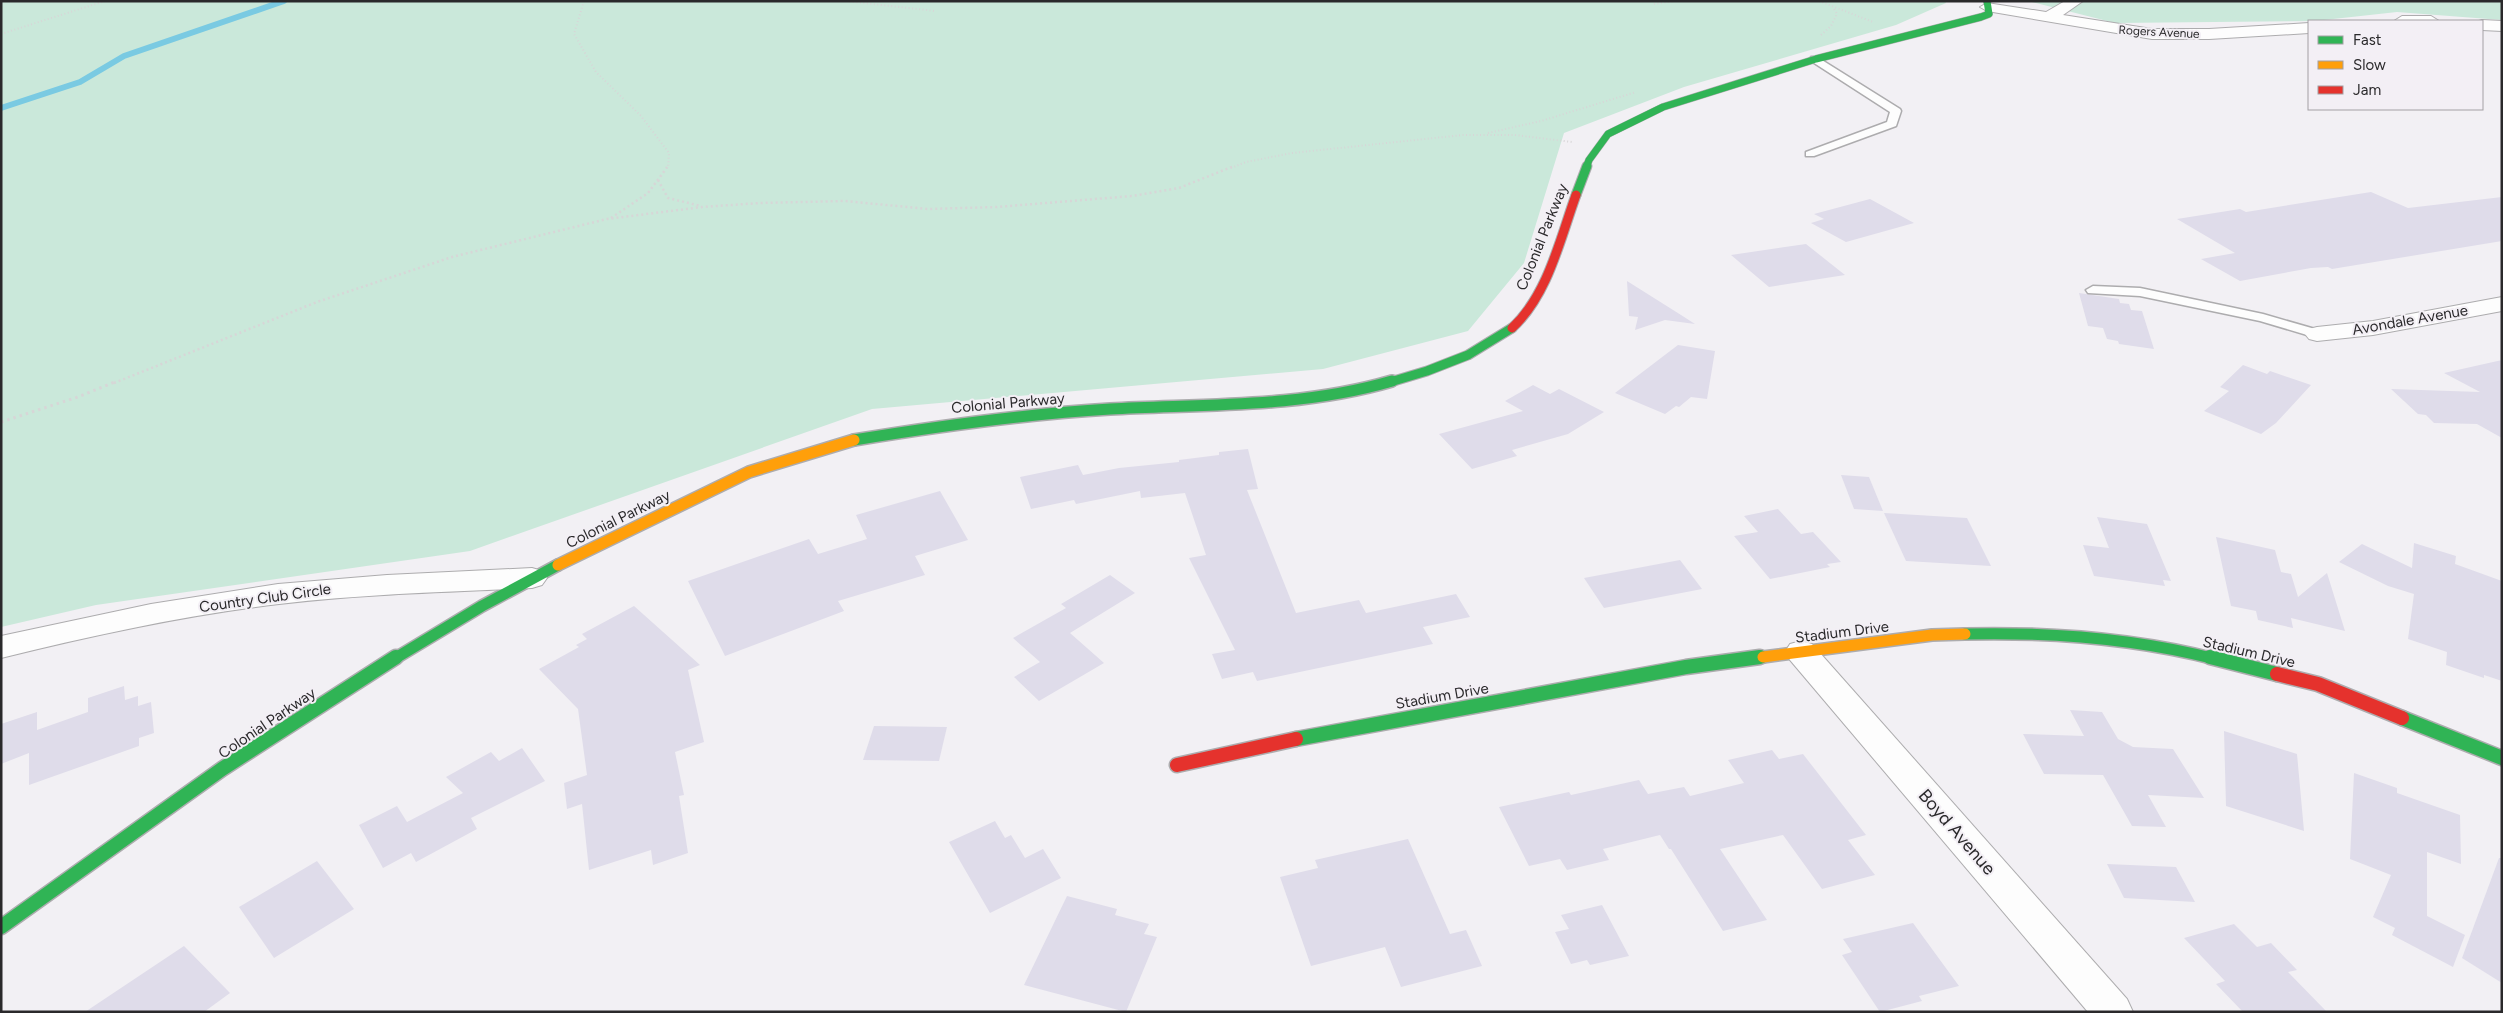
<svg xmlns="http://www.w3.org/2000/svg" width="2503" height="1013" viewBox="0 0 2503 1013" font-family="Figtree,sans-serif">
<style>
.green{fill:#cae8da}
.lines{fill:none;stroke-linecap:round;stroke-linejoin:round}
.stream{stroke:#7acae2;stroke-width:6}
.building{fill:#dfdcea}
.lane-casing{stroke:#adacae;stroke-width:3}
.street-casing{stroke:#adacae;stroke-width:2}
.fast-far3-casing{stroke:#adacae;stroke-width:8}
.fast-far2-casing{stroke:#adacae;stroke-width:11}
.fast-far1-casing{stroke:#adacae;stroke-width:14}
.fast-casing{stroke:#adacae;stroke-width:17}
.slow-casing{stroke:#adacae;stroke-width:14}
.jam-far1-casing{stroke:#adacae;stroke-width:11}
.jam-casing{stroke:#adacae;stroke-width:17}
.path-far2{stroke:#d7d6d7;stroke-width:2;stroke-dasharray:1 2.5;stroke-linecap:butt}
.path-far1{stroke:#d7d6d7;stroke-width:2.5;stroke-dasharray:2 3;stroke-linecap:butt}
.path{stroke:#d7d6d7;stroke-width:3;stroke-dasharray:2.5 4;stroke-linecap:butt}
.lane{fill:#fdfdfd;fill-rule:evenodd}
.street{fill:#fdfdfd;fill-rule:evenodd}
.fast-far3{stroke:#30b455;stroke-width:7}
.fast-far2{stroke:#30b455;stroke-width:9}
.fast-far1{stroke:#30b455;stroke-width:11}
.fast{stroke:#30b455;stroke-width:14}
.slow{stroke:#ff9f0a;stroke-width:11}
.jam-far1{stroke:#e5322d;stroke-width:9}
.jam{stroke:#e5322d;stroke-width:14}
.labels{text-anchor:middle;stroke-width:4;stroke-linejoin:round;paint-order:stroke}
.far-street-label{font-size:12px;fill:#2a292b;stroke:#f3eff5}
.street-label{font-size:15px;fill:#2a292b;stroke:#f3eff5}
.near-street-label{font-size:18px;fill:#2a292b;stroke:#f3eff5}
</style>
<rect width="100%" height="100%" fill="#f2f0f4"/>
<g class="green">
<polygon points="1,1 1945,1 1946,3 1896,25 1684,87 1564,133 1524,263 1468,331 1323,369 872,409 470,551 96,605 1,627"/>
<polygon points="2028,1 2502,1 2502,20 2397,12 2315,21 2115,23"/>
</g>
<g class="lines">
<polyline class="stream" points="1,108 80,82 124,56 284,1"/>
</g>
<g class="building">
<polygon points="2371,192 2408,208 2502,197 2502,241 2332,269 2328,267 2311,268 2240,281 2201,259 2235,253 2177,219 2240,209 2246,212"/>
<polygon points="1870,199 1914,223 1846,242 1811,223 1824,219 1814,214"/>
<polygon points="1806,244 1845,275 1769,287 1731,255"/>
<polygon points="1627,281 1681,315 1695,324 1665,320 1635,330 1638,317 1629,316"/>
<polygon points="2079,293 2119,299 2120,303 2129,304 2131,310 2142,311 2154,349 2119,344 2118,341 2107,339 2103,328 2088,326"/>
<polygon points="1678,345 1715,351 1707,399 1691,397 1679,407 1676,406 1665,414 1615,393"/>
<polygon points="2502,360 2502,438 2477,424 2434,423 2426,415 2418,414 2391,389 2480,392 2444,373"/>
<polygon points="2243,365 2267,374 2270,371 2311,385 2276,423 2261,434 2204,411 2229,391 2220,387"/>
<polygon points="1533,385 1550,394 1559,389 1604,412 1568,434 1512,450 1517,456 1472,469 1439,434 1523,411 1505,401"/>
<polygon points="1248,449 1258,489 1247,490 1296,613 1359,600 1366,613 1456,594 1470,617 1423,627 1433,644 1257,681 1253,672 1222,679 1212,654 1235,650 1189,558 1206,555 1185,493 1141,498 1140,491 1076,504 1074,500 1031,509 1020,477 1078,465 1083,475 1119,468 1179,462 1179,460 1219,455 1219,452"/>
<polygon points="1841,475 1869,477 1883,511 1854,509"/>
<polygon points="940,491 968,540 915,556 925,575 838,601 844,611 725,656 688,581 809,539 818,554 867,539 856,515"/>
<polygon points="1778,509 1801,534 1813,532 1841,562 1827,564 1830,567 1770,579 1734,536 1758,532 1744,516"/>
<polygon points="1884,513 1967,518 1991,566 1906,561"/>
<polygon points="2097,517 2147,524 2171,581 2163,580 2165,586 2094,576 2083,545 2109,548"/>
<polygon points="2216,537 2275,550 2281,572 2291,574 2298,597 2327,573 2345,631 2291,618 2293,628 2258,620 2256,611 2231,606"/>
<polygon points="2414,543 2456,556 2455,564 2502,581 2502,681 2484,675 2484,678 2446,665 2447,652 2408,639 2414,594 2388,586 2339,562 2362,544 2412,568"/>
<polygon points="1680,560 1702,589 1604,608 1584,578"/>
<polygon points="1110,575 1135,593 1070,633 1104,663 1039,701 1014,677 1040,662 1013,638 1066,608 1061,604"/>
<polygon points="634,606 700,665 688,670 704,742 675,752 684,795 679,796 688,853 653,865 651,850 589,870 582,804 567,809 564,783 587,775 578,709 539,669 579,647 576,645 587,639 582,634"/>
<polygon points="124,686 125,700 138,696 138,706 151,702 154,733 139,738 139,746 29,785 29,753 1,764 1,724 37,712 37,730 88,712 88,698"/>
<polygon points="2070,710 2102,712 2118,739 2133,747 2173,749 2204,798 2148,795 2166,827 2132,826 2103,775 2044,774 2023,734 2084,736"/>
<polygon points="874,726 947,727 939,761 863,760"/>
<polygon points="2224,731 2297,754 2304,831 2226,806"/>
<polygon points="522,748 545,781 471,818 477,829 416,862 411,853 383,868 359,825 397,806 407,822 463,793 446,777 491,752 499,761"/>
<polygon points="1772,750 1779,759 1803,754 1866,835 1848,840 1875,875 1822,889 1783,835 1720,849 1767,920 1723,931 1671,849 1669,849 1660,835 1603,849 1609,860 1567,870 1560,859 1529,866 1499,807 1569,792 1571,795 1639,780 1648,794 1684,787 1690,796 1744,783 1728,760"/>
<polygon points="2354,773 2397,788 2397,793 2460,815 2461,864 2427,852 2427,916 2465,935 2453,967 2392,935 2395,928 2373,917 2391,875 2350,859"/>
<polygon points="995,821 1005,838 1011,835 1025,858 1043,849 1061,878 990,913 949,842"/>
<polygon points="1408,839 1450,934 1466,930 1482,966 1401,987 1385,947 1311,966 1280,877 1318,868 1315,860"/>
<polygon points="2499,858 2502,858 2502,983 2462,958"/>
<polygon points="317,861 354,909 274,958 239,907"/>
<polygon points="2107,864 2176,867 2195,902 2124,898"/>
<polygon points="1067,896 1117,909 1115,915 1149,924 1144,934 1157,937 1126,1012 1024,985"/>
<polygon points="1602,905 1629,956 1590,965 1587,960 1571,964 1555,932 1569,929 1561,915"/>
<polygon points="1913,923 1959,986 1919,996 1922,1001 1880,1012 1842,955 1852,952 1843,939"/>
<polygon points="2234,924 2257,947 2271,943 2297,970 2288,972 2327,1012 2243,1012 2216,984 2225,981 2184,938"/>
<polygon points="184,946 230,993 204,1012 85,1012"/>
</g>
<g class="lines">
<g class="lane-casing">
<g id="lane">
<polygon points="1811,57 1817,57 1900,109 1901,111 1896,126 1814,156 1806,156 1806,152 1887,122 1890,112 1811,61"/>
<polygon points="2093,286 2140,288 2263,314 2322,331 2324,334 2317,338 2260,321 2140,296 2088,293 2086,290"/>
</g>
</g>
<g class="street-casing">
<g id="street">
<polygon points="2065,1 2083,1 2063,15 2152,29 2209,29 2309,23 2309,33 2209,39 2152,39 1987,11 1980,7 1987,3 2046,12"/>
<polygon points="2402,16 2431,16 2439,21 2394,21"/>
<polygon points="2482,20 2502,21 2502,31 2482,30 2482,21 2479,21"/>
<polygon points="2502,297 2502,311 2373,335 2317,341 2309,339 2305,334 2309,329 2317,327 2373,321"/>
<path d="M532,568l10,3 5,7 -5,7 -10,3c-84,4 -169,6 -253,16 -93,11 -186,31 -278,54v-22l150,-32 127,-20 109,-9z"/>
<polygon points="1801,641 1812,644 2127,999 2133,1012 2088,1012 1790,660 1785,652 1790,644"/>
</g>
</g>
<g class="fast-far3-casing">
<polyline id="fast-far3" points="1586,168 1589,160 1608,134 1663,107 1816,59 1981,17 1989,14 1987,1"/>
</g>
<g class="fast-far2-casing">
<g id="fast-far2">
<polyline points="1576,195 1587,166"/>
<polyline points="1387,383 1427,371 1468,355 1512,328"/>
</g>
</g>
<g class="fast-far1-casing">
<g id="fast-far1">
<path d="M854,440c85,-14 170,-26 256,-31 94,-5 190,-1 282,-28"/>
<path d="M1965,634c84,-2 168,4 250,25"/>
<polyline points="394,659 482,606 558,565"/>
<polyline points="1750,659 1763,657"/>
</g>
</g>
<g class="fast-casing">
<g id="fast">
<polyline points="2210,657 2277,674"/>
<polyline points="2402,718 2502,758"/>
<polyline points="1296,739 1686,667 1760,657"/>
<polyline points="1,927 222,769 396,657"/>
</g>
</g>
<g class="slow-casing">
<g id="slow">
<polyline points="558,565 749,472 854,440"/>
<polyline points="1763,657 1932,635 1965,634"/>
</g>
</g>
<g class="jam-far1-casing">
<path id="jam-far1" d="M1512,328c36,-33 48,-89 64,-133"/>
</g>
<g class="jam-casing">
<g id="jam">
<polyline points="2277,674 2318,684 2402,718"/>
<polyline points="1177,765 1296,739"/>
</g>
</g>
<g class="path-far2">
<polyline points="584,1 574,34 596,72 641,116 669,153 668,168"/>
<polyline points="846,1 935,11"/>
<polyline points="1819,1 1873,22"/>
<polyline points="1654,4 1674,1"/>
<polyline points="1,34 105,1"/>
<polyline points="1821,35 1831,26 1837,14 1833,7"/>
<polyline points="1488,133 1541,121 1636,92"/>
<polyline points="1231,168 1246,162 1292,153 1463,135 1515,135 1572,142"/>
</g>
<g class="path-far1">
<polyline points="658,180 668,198 701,206"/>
<polyline points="611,218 648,193 668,166"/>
<polyline points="114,383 317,302 452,257 607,219 702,207 760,203 845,201 928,209 997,207 1132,196 1179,188 1234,166"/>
</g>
<polyline class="path" points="1,422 78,397 117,381"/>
<use href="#lane" class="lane"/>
<use href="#street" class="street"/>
<use href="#fast-far3" class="fast-far3"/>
<use href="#fast-far2" class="fast-far2"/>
<use href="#fast-far1" class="fast-far1"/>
<use href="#fast" class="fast"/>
<use href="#slow" class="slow"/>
<use href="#jam-far1" class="jam-far1"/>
<use href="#jam" class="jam"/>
</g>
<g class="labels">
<g class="far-street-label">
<text transform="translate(2159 32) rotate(3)" y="4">Rogers Avenue</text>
</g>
<g class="street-label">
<text transform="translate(1542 237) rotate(-68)" y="5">Colonial Parkway</text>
<text transform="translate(2410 320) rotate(-10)" y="5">Avondale Avenue</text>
<text transform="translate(1008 403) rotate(-5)" y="5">Colonial Parkway</text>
<text transform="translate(618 519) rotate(-26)" y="5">Colonial Parkway</text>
<text transform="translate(265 598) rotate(-8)" y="5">Country Club Circle</text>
<text transform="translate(1842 632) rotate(-7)" y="5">Stadium Drive</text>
<text transform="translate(2249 652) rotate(13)" y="5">Stadium Drive</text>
<text transform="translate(1442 696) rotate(-10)" y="5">Stadium Drive</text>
<text transform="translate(267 723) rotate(-34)" y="5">Colonial Parkway</text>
</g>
<g class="near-street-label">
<text transform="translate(1957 832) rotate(49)" y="6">Boyd Avenue</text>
</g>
</g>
<rect width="2503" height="1013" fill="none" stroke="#2a292b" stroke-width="5"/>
<rect x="2308" y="20" width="175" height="90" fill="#f3eff5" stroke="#a3a0a4"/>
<rect x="2318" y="36" width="25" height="8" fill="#30b455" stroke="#a3a0a4"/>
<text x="2353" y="45" font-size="15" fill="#2a292b">Fast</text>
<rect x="2318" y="61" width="25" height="8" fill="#ff9f0a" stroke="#a3a0a4"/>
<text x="2353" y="70" font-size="15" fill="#2a292b">Slow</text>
<rect x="2318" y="86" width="25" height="8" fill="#e5322d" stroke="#a3a0a4"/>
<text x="2353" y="95" font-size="15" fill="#2a292b">Jam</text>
</svg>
